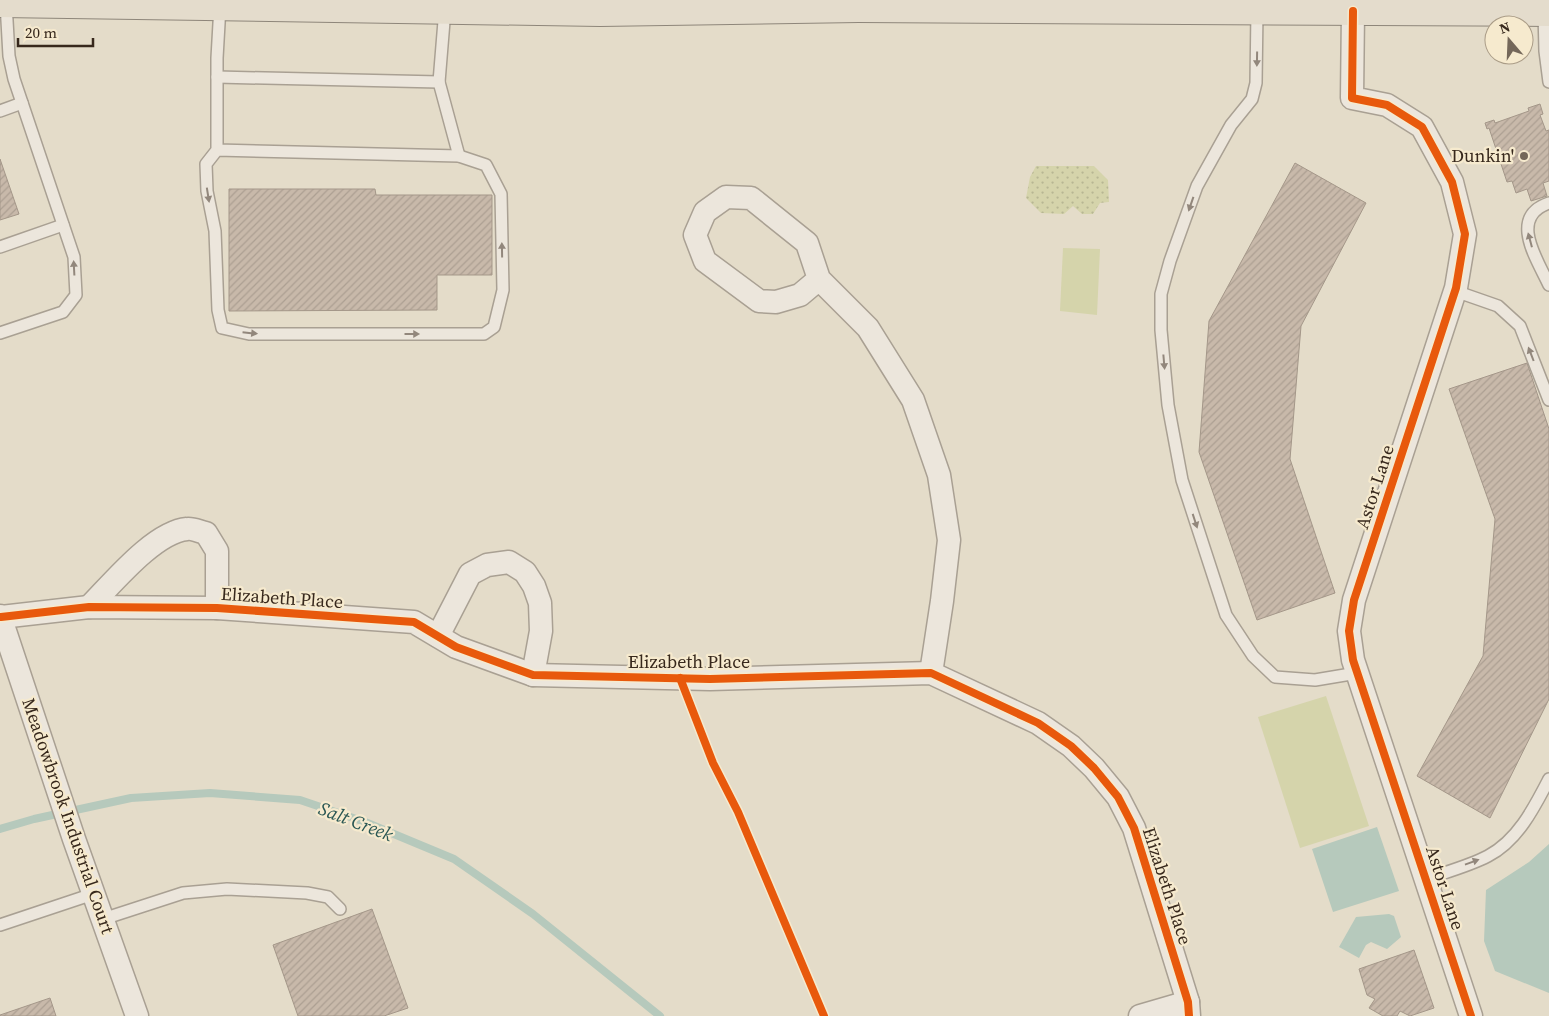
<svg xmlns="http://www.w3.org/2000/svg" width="1549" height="1016" viewBox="0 0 1549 1016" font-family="'Source Serif 4',serif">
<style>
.park{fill:url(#park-dots)}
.pitch{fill:#d5d4ab}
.water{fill:#b6c9bc}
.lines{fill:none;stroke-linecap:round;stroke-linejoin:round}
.stream{stroke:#b6c9bc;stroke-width:8}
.building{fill:url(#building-hatch);stroke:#a49789}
.service-casing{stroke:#a9a093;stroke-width:14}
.minor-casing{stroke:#a9a093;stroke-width:25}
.primary-casing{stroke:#8e867a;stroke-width:30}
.service{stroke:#ece6dc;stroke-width:11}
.minor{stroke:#ece6dc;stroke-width:22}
.primary{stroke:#e4dccc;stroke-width:28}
.cycleway-casing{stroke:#f6eace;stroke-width:11}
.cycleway{stroke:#e8590c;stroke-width:8}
.oneway{fill:#92877c}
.poi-dot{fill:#746759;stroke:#f6eace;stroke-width:2}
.labels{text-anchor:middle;stroke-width:4.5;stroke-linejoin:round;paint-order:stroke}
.poi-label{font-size:18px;fill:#37281c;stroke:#f6eace;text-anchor:end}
.street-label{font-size:18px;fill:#37281c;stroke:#f6eace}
.water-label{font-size:19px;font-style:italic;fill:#2a5754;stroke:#f6eace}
</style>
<defs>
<pattern id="park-dots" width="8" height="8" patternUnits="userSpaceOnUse" patternTransform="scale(1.25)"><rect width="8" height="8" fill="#d5d4ab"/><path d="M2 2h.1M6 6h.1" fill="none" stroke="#b7b693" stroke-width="1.8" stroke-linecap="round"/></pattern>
<pattern id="building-hatch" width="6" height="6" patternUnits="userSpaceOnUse" patternTransform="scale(1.25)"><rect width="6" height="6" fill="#c8b9aa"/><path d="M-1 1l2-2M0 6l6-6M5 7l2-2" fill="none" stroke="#ac9f92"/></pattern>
</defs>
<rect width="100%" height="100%" fill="#e4dcc9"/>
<polygon class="park" points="1036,166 1094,166 1108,180 1109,202 1100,203 1093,214 1082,214 1073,206 1064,214 1041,213 1026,198 1030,177"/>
<g class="pitch">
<polygon points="1063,248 1100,249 1097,315 1060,311"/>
<polygon points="1326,696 1369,826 1300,848 1258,717"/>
</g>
<g class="water">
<polygon points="1377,827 1399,891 1333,912 1312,849"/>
<polygon points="1549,844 1549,993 1495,971 1484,941 1486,890 1529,862"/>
<polygon points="1389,914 1394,916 1401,937 1387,949 1371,942 1366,945 1359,958 1339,947 1356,917"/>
</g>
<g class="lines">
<polyline class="stream" points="0,829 34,819 131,798 210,793 300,800 365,822 454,859 533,914 660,1016"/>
</g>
<g class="building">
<polygon points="1540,104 1543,114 1540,115 1546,131 1549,130 1549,181 1543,183 1547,196 1531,201 1527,189 1516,193 1512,181 1507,182 1489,128 1487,129 1485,123 1494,120 1495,123 1529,111 1528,108"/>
<polygon points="0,159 19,214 0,220"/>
<polygon points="1295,163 1366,203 1301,326 1290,459 1335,593 1257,620 1199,452 1209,321"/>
<polygon points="229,189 375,189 376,195 492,195 492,275 437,275 437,310 229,311"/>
<polygon points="1527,363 1549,429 1549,699 1490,818 1417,776 1483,656 1495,519 1449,389"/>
<polygon points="372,909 408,1008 384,1016 298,1016 273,945"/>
<polygon points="1414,950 1434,1008 1410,1016 1400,1011 1397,1016 1383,1016 1369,1008 1375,999 1367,995 1359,969"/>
<polygon points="50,998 56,1016 0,1016 0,1015"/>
</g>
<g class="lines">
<g class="service-casing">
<g id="service">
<polyline points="1257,11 1256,83 1252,99 1231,125 1197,186 1170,261 1161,294 1161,330 1168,405 1182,480 1226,615 1253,656 1275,677 1315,680 1357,673"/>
<polyline points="1544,12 1545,51 1549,82"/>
<polyline points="217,77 439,82 445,9"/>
<polyline points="439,82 459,156"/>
<polyline points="0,111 22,103"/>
<polyline points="217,150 206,164 207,191 215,231 218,310 222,328 249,334 484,334 494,327 503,290 501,194 486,165 459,156 217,150 217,58 220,6"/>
<path d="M1549,203c-41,14 -12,56 0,82"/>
<polyline points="0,247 63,225"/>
<polyline points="1455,291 1498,306 1520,326 1549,400"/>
<polyline points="0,333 63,312 76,295 74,257 14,79 9,56 6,3"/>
<path d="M1426,879c20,-7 43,-13 62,-23 30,-16 46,-48 61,-77"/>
<polyline points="103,919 183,893 227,889 307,893 328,897 340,909"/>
<polyline points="0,925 93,894"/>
</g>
</g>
<g class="minor-casing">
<g id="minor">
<polyline points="1353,11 1352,98 1387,105 1422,127 1452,182 1465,234 1456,288 1354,600 1349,631 1353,660 1471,1016"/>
<polyline points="819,279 800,295 776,302 759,301 705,261 695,235 705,212 726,197 751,198 807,243 819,279 868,328 913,400 939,475 949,540 942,601 931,673"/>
<path d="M89,607c23,-23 65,-75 98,-78 6,-1 13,3 19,4l11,18v57"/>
<polyline points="0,616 74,839 137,1016"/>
<polyline points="1,617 89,607 217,608 414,622 456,647 533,675 710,679 931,673 1038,723 1071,746 1094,768 1118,797 1134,828 1188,1002 1189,1016"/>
<polyline points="438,636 470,574 487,565 509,562 525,572 534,586 540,603 541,631 533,675"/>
<polyline points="1140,1016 1188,1002"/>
</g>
</g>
<g class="primary-casing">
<polyline id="primary" points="0,3 600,12 859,8 1549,12"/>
</g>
<use href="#service" class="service"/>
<use href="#minor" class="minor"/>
<use href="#primary" class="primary"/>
<g class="cycleway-casing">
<g id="cycleway">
<polyline points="1353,11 1352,98 1387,105 1422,127 1452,182 1465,234 1456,288 1354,600 1349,631 1353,660 1471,1016"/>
<polyline points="1,617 89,607 217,608 414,622 456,647 533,675 710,679 931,673 1038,723 1071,746 1094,768 1118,797 1134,828 1188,1002 1189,1016"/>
<polyline points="680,678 713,763 738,812 824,1016"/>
</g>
</g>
<use href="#cycleway" class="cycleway"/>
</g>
<defs><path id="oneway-solid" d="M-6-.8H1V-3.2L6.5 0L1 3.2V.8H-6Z" transform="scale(1.25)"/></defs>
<g class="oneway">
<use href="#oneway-solid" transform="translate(1257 59) rotate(91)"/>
<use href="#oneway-solid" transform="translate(208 195) rotate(81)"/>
<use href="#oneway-solid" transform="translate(1191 204) rotate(109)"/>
<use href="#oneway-solid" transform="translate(1530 240) rotate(-105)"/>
<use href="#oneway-solid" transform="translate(502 250) rotate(-91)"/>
<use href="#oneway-solid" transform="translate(74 268) rotate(-93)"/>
<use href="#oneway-solid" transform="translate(250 333) rotate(6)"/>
<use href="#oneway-solid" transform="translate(412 334)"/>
<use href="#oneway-solid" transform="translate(1531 354) rotate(-111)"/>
<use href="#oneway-solid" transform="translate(1164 362) rotate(85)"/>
<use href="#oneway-solid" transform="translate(1195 521) rotate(72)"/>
<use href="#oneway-solid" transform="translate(1472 862) rotate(-20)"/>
</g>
<circle class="poi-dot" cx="1524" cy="156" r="5"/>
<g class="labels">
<g class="poi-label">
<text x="1514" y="162">Dunkin'</text>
</g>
<g class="street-label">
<text transform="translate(1375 487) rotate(-72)" y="6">Astor Lane</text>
<text transform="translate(282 598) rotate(4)" y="6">Elizabeth Place</text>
<text x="689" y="668">Elizabeth Place</text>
<text transform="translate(68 816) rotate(71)" y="6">Meadowbrook Industrial Court</text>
<text transform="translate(1167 886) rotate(72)" y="6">Elizabeth Place</text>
<text transform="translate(1445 888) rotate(72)" y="6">Astor Lane</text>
</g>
<g class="water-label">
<text transform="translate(356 821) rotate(21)" y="7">Salt Creek</text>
</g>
</g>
<g transform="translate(1509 40) rotate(341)"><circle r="24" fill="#f6eace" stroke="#aa9c87"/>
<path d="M0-4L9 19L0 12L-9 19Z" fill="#746759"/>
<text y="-8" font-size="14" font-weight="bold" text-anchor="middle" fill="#37281c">N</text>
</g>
<path d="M18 38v8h75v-8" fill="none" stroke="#37281c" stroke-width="2.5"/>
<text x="25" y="38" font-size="15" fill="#37281c" stroke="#f6eace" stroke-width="4" paint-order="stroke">20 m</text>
</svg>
